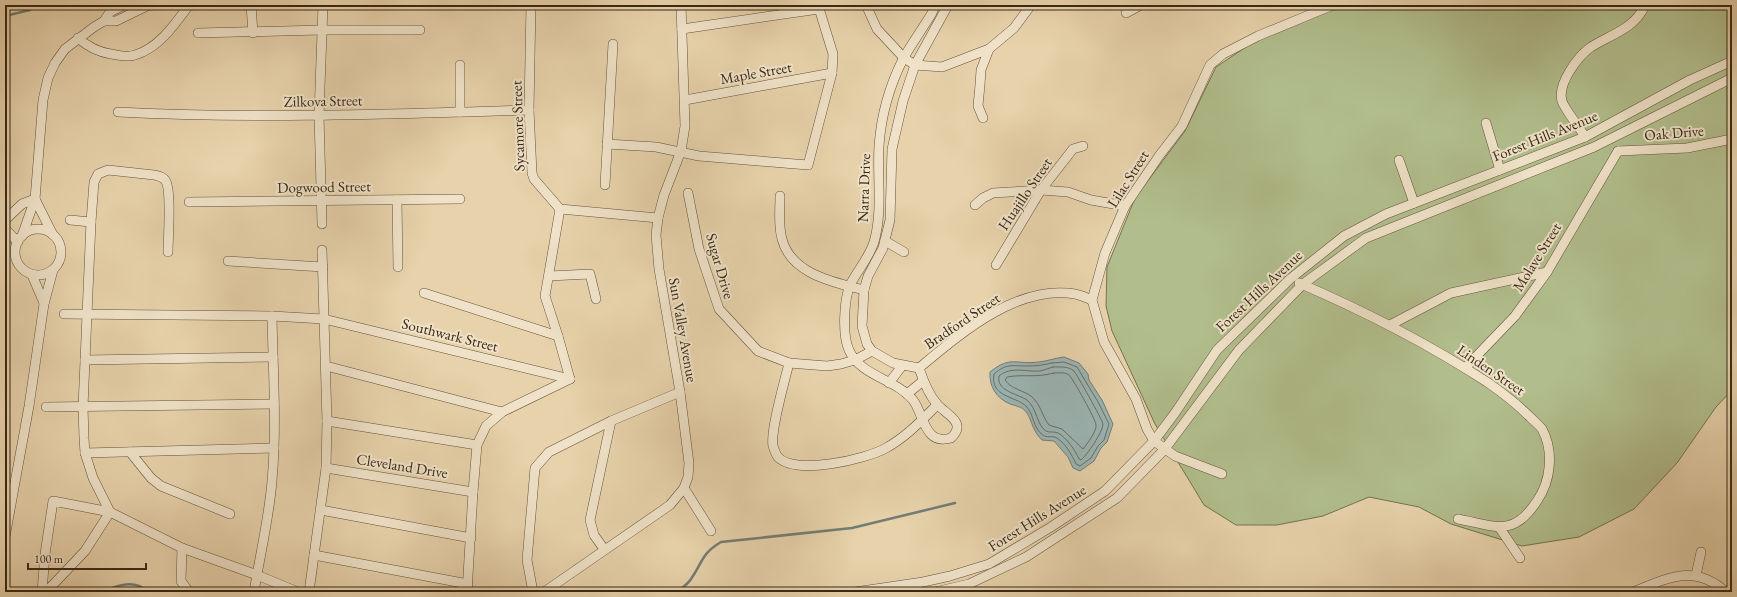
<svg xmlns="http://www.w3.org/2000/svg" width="1737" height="597" viewBox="0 0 1737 597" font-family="'EB Garamond',serif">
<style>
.green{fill:#b1bd8c;stroke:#747251}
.water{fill:#9bb5b4;stroke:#737d75}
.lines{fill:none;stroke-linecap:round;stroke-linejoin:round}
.shore{stroke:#6a6e65;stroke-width:1}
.stream{stroke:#737d75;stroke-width:2.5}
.street-casing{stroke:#64523b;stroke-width:10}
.street{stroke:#efe2c8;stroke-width:9}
.labels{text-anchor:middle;stroke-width:4;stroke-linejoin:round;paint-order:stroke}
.street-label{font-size:15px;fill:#382816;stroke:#efe2c8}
</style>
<rect width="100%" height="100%" fill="#e7d2ab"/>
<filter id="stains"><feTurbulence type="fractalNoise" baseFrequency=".005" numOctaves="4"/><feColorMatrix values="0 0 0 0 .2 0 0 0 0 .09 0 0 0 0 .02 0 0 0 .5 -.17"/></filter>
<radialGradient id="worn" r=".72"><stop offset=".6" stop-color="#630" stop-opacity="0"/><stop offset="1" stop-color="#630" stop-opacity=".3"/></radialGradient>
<polygon class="green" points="1344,5 1732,5 1732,390 1716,407 1677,463 1634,509 1579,537 1522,546 1451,524 1419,507 1369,497 1323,516 1277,525 1236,525 1204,505 1155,424 1112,331 1106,306 1107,267 1135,198 1185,131 1216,67 1258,39"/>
<path class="water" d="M1064,357l15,6 9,11 1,6 13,20 11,24 -6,18 -6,6 -7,13 -14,10 -7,-3 -5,-11 -14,-16 -12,-1c-10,-10 -9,-17 -15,-27 -4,-6 -11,-7 -17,-9 -14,-6 -21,-18 -20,-32 21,-17 26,-7 49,-10 8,-1 17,-4 25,-5z"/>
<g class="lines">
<g class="shore">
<path d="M1052,363l12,-1 13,5 21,35 11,22 -5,16 -6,6 -7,12 -11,8 -4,-2c-4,-9 -11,-22 -21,-27 -4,-1 -8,1 -12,-2 -10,-6 -9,-21 -17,-29 -11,-10 -36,-9 -32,-32 13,-11 18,-8 33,-8 9,0 17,-1 25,-3z"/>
<path d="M1053,367c7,0 15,-1 21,4 2,2 29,50 29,53 0,8 -16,31 -22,36l-2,-1c-4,-9 -12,-21 -21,-26 -4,-2 -9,0 -12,-2 -9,-5 -9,-23 -19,-31 -9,-6 -31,-9 -28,-24 12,-10 27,-4 41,-5 5,-1 9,-3 13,-4z"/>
<path d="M1054,373c5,0 11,-1 15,2 3,2 27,45 27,50 1,6 -9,19 -13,24l-21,-20 -13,-4c-7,-9 -8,-20 -17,-28 -8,-7 -20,-7 -27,-17l2,-3c17,-3 29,1 47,-4z"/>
</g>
<g class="stream">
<polyline points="5,16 30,10 39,5"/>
<path d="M102,592c16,-7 33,-13 46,0"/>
<path d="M677,592c5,-4 11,-8 14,-13 12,-17 10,-25 30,-37l131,-14 103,-25"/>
</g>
<g class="street-casing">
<g id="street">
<polyline points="251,5 253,33"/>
<polyline points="531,5 529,110 532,173 534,179 560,209 658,218"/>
<polyline points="866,5 877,29 904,58 915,65 942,67 989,49 1014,28 1031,5"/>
<polyline points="1126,13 1141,5"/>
<polyline points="104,21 110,12 124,5"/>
<polyline points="682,29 819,9"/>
<polyline points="198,33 321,30 420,30"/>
<path d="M78,38c9,8 20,14 33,16 7,1 17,4 24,1 24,-7 40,-31 54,-50"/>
<polyline points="460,65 460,112"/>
<polyline points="685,100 832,73"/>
<path d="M118,112c137,7 274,2 411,-2"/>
<polyline points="983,118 978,106 980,85 981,70 989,49"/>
<polyline points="1486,123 1500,170"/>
<path d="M1585,137c-5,-9 -20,-27 -23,-36 -5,-17 16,-45 29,-54 20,-13 44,-18 54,-42"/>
<polyline points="607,144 656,147 699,156 808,165 832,73 833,54 818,5"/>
<polyline points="1618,151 1687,148 1732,139"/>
<polyline points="1399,160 1414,203"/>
<polyline points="605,185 613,44"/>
<polyline points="688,193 699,249 719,309 758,351 789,363 827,366 841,364 855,360 872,351"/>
<path d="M780,196c0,14 -2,29 2,43 9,35 51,43 82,51"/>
<polyline points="35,199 53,235"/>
<polyline points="397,200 398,267"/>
<polyline points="189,202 460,199"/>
<polyline points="975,205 983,198 993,193 1041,190 1068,192 1091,200 1125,206"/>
<polyline points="560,209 545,296 558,336 570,379"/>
<polyline points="5,220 22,204 35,199"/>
<polyline points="70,220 91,222"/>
<polyline points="322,224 319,115 323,5"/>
<polyline points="5,229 18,242"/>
<circle cx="38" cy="252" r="23"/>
<polyline points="22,236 35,199 43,100 48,78 55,63 65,49 94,27 104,21 116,21 149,5"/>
<polyline points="885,241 904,252"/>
<polyline points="228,261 323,267"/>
<polyline points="996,265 1041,190 1073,149 1083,146"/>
<polyline points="32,275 44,303"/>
<polyline points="549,276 590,274 596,299"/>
<path d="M1299,283c65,28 128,60 188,99 16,11 30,22 44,36 4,4 8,7 11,11 12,22 9,52 -5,72 -24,37 -42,25 -79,18"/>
<polyline points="424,293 558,336"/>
<polyline points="64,314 272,316 324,319 570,379"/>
<polyline points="1390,325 1451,293 1547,272"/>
<polyline points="85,360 273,357"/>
<path d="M789,363c-4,17 -19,68 -16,83 1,3 3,9 5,11 17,19 89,2 108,-9 20,-11 35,-27 51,-43"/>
<polyline points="326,366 502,412"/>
<path d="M919,368c4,12 9,26 18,36 8,10 31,18 14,34 -27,8 -27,-24 -38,-38 -17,-21 -53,-24 -64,-50 -7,-15 -5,-50 1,-65 7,-14 19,-27 24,-43 9,-31 3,-64 5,-96 2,-29 11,-61 24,-87 9,-16 20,-31 29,-46l3,-8"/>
<polyline points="919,368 893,363 872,351 867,344 862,326 864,290 868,276 883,248 890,220 892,149 903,101 915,65 948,5"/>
<path d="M919,368c41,-34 98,-84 156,-74 6,1 12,4 17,6"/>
<polyline points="1465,368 1515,316 1547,272 1618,151"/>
<polyline points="889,383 902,366"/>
<polyline points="907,394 923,381"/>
<polyline points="46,407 274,404"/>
<polyline points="327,421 477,445"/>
<polyline points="130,452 151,478 161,486 230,514"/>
<polyline points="85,453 274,448"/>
<polyline points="326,468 473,492"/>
<polyline points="1222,474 1175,456 1154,441 1147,429 1136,399 1104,342 1092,300 1105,253 1125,206 1159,156 1182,126 1210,65 1223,54 1258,36 1333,5"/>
<polyline points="684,488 711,531"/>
<polyline points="321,510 471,538"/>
<path d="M110,512l-17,-34 -8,-25 -1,-15 -1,-31 8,-185 3,-40 4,-8 10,-4 46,5c4,1 8,1 11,5 7,8 3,59 3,72"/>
<polyline points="1499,527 1520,558"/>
<polyline points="5,537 29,406 44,304 53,270"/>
<polyline points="182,548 181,581 189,592"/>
<polyline points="604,549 594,535 590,520 611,421"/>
<polyline points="314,555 468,584"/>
<polyline points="1696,575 1701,552"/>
<polyline points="42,592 45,554 53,501 110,512 182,548 257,575 298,592"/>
<polyline points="46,592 85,551 110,512"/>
<path d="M254,592c6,-37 15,-74 18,-111 5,-55 1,-111 0,-165"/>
<polyline points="309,592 326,468 327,421 322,250"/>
<polyline points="467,592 473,492 477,445 486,426 502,412 570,379"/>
<polyline points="533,592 527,560 535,468 549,452 611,421 680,392"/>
<polyline points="544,592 670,505 684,488 688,477 689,463 680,392 659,269 656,235 658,218 664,195 681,151 685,126 681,5"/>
<polyline points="855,592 923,582 950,576 989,564 1051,527 1105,491 1154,441 1175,413 1217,350 1290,279 1344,236 1386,214 1585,137 1690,80 1732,61"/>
<polyline points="935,592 969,584 1026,557 1117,498 1164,450 1239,350 1303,284 1366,238 1594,147 1732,78"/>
<path d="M1633,592c35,-14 61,-29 93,0"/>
</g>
</g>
<use href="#street" class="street"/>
</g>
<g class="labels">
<g class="street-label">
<text transform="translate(756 73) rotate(-10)" y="5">Maple Street</text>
<text transform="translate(323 101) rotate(-1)" y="5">Zilkova Street</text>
<text transform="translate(518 126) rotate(-92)" y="5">Sycamore Street</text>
<text transform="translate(1674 133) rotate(-5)" y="5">Oak Drive</text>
<text transform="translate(1545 136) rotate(-22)" y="5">Forest Hills Avenue</text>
<text transform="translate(1128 179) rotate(-58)" y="5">Lilac Street</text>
<text transform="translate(324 187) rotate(-1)" y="5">Dogwood Street</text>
<text transform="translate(864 188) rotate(-88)" y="5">Narra Drive</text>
<text transform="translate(1025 194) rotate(-56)" y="5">Huajillo Street</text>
<text transform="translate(1537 257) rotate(-58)" y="5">Molave Street</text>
<text transform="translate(720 266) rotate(74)" y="5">Sugar Drive</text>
<text transform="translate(1259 291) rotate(-43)" y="5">Forest Hills Avenue</text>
<text transform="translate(962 321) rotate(-34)" y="5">Bradford Street</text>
<text transform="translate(683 330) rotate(80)" y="5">Sun Valley Avenue</text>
<text transform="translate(450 335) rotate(14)" y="5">Southwark Street</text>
<text transform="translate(1491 370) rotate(34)" y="5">Linden Street</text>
<text transform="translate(402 466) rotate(9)" y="5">Cleveland Drive</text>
<text transform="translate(1037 518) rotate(-32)" y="5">Forest Hills Avenue</text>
</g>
</g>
<rect width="1737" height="597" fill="none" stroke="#e7d2ab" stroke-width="20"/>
<rect x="6" y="6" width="1725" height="585" fill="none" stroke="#382816" stroke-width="2"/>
<rect x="10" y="10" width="1717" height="577" fill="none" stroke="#382816"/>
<path d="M28 563v6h118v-6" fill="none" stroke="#382816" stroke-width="2"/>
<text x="34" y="563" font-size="12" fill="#382816" stroke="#efe2c8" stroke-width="3" paint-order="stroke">100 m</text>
<rect width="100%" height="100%" filter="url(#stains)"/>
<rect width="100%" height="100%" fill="url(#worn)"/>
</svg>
